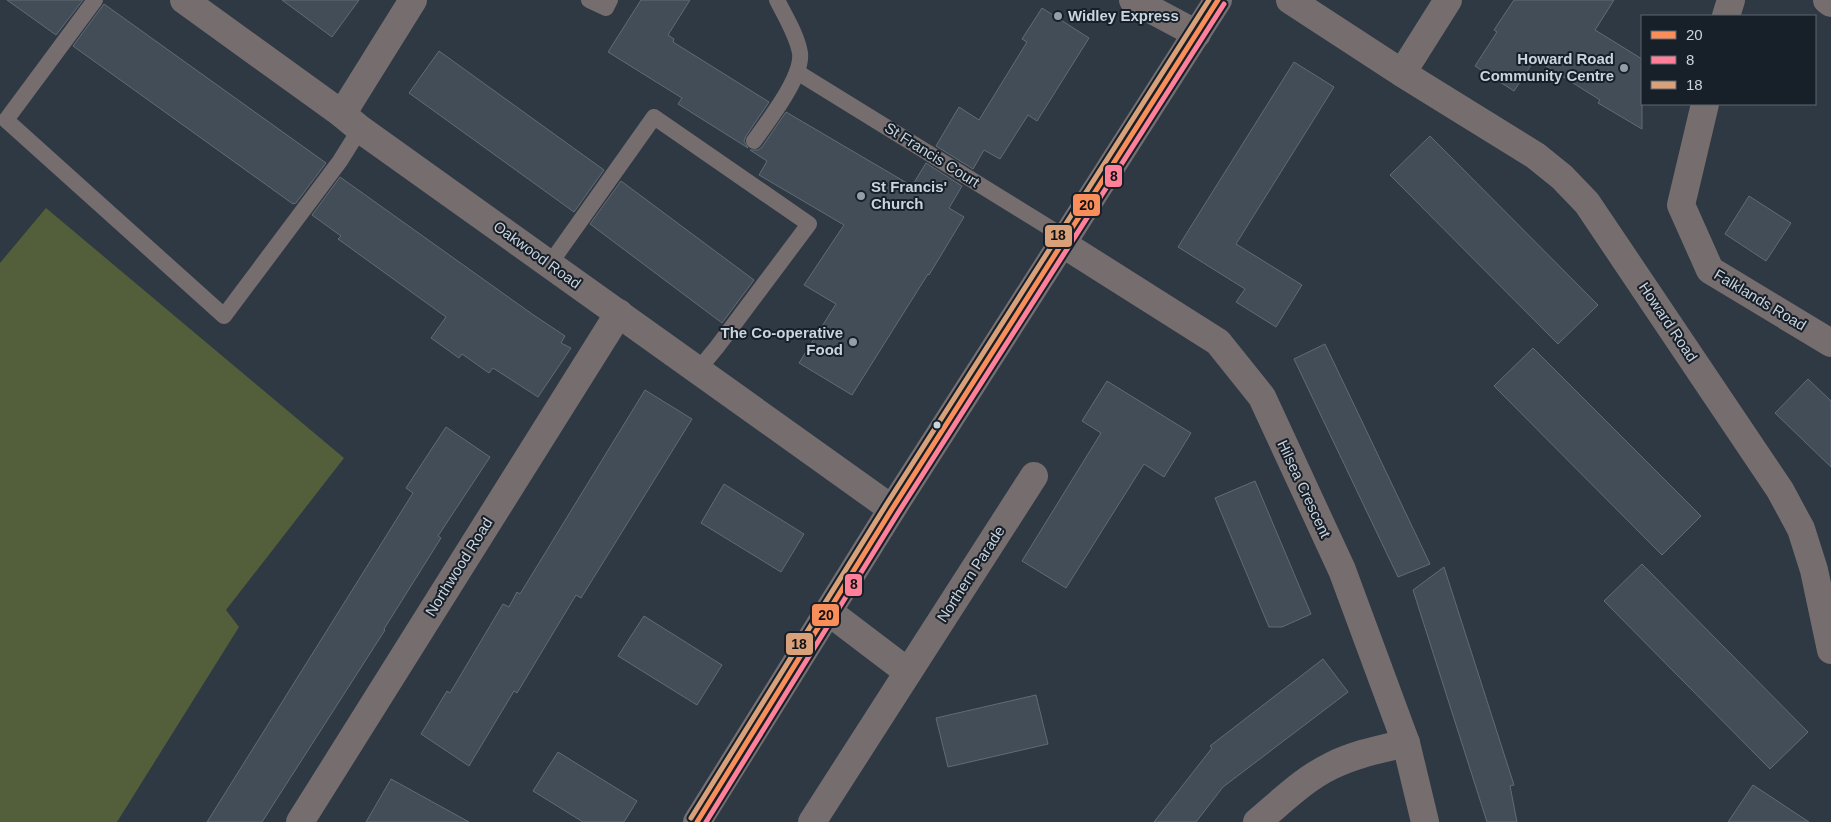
<svg xmlns="http://www.w3.org/2000/svg" width="1831" height="822" viewBox="0 0 1831 822" font-family="Helvetica,sans-serif">
<style>
.green{fill:#535e3a}
.building{fill:#424d58;stroke:#636b74}
.lines{fill:none;stroke-linecap:round;stroke-linejoin:round}
.service{stroke:#766e6e;stroke-width:16}
.minor{stroke:#766e6e;stroke-width:28}
.primary{stroke:#736f72;stroke-width:28}
.bus-1-casing{stroke:#171f28;stroke-width:9}
.bus-2-casing{stroke:#171f28;stroke-width:9}
.bus-3-casing{stroke:#171f28;stroke-width:9}
.bus-1{stroke:#fa8e5a;stroke-width:5}
.bus-2{stroke:#ff8098;stroke-width:5}
.bus-3{stroke:#d9a179;stroke-width:5}
.poi-dot{fill:#939ea8;stroke:#171f28;stroke-width:2}
.bus-dot{fill:#c9d4df;stroke:#171f28;stroke-width:2}
.labels{text-anchor:middle;stroke-width:4;stroke-linejoin:round;paint-order:stroke}
.poi-label{font-size:15px;font-weight:bold;fill:#c9d4df;stroke:#171f28;text-anchor:start}
.street-label{font-size:15px;fill:#c9d4df;stroke:#171f28}
.line-badge{stroke:#171f28;stroke-width:2}
.pale-badge-label{font-size:14px;text-anchor:middle;font-weight:bold;fill:#111}
</style>
<rect width="100%" height="100%" fill="#2f3943"/>
<polygon class="green" points="46,208 344,458 226,610 239,627 117,822 0,822 0,263"/>
<g class="building">
<polygon points="7,0 83,0 56,35"/>
<polygon points="282,0 359,0 332,37"/>
<polygon points="641,0 690,0 668,35 674,39 673,42 769,102 746,136 744,141 748,148 678,104 682,98 608,52"/>
<polygon points="1514,0 1614,0 1595,30 1642,59 1642,129 1598,103 1600,100 1535,59 1514,91 1475,66 1497,32 1494,30"/>
<polygon points="104,4 326,163 296,203 293,204 73,46"/>
<polygon points="1042,8 1089,38 1037,121 1028,115 1000,159 984,150 973,169 936,146 959,107 979,120 1027,42 1022,39"/>
<polygon points="439,51 604,170 574,212 409,93"/>
<polygon points="1294,62 1334,87 1236,244 1302,285 1276,327 1236,302 1245,289 1178,247"/>
<polygon points="786,112 912,186 926,163 962,186 949,208 964,217 929,275 928,274 852,395 799,363 836,304 804,285 844,225 759,175 767,161 750,150 758,150 762,147"/>
<polygon points="1430,136 1598,305 1558,344 1390,175"/>
<polygon points="340,177 532,314 565,336 561,343 571,348 538,397 493,368 489,373 462,354 459,358 431,338 446,317 338,239 341,236 312,215"/>
<polygon points="621,181 754,280 722,323 590,224"/>
<polygon points="1749,196 1791,223 1766,261 1725,234"/>
<polygon points="1325,344 1430,564 1398,577 1294,359"/>
<polygon points="1533,348 1701,516 1662,555 1494,386"/>
<polygon points="1808,379 1831,401 1831,467 1775,413"/>
<polygon points="1107,381 1191,433 1164,477 1144,464 1066,588 1022,561 1101,433 1082,421"/>
<polygon points="645,390 692,419 581,598 576,595 517,693 514,691 469,766 421,734 447,691 450,693 503,604 509,607 517,592 520,594"/>
<polygon points="446,427 490,457 438,536 441,538 384,629 385,630 262,822 207,822 413,493 406,488"/>
<polygon points="1255,481 1311,614 1282,627 1269,627 1215,498"/>
<polygon points="724,484 804,534 781,572 701,523"/>
<polygon points="1642,564 1808,732 1770,769 1604,601"/>
<polygon points="1444,567 1514,785 1510,786 1517,822 1487,822 1413,590"/>
<polygon points="644,616 722,665 697,705 618,656"/>
<polygon points="1323,659 1348,692 1223,787 1196,822 1154,822 1212,748 1210,746"/>
<polygon points="1036,695 1048,744 948,767 936,718"/>
<polygon points="558,752 637,801 624,822 583,822 533,791"/>
<polygon points="391,779 469,822 366,822"/>
<polygon points="1753,785 1809,822 1728,822"/>
</g>
<g class="lines">
<g class="service">
<polyline points="95,0 6,120 224,316 340,161 360,129"/>
<polyline points="589,0 606,8 610,0"/>
<polyline points="797,72 1066,238"/>
<path d="M754,141c14,-20 49,-64 46,-88 -3,-18 -15,-37 -23,-53"/>
<polyline points="549,265 654,117 809,224 717,347 698,370"/>
</g>
<g class="minor">
<polyline points="184,0 342,114 360,129 892,509"/>
<polyline points="1133,0 1197,34"/>
<polyline points="1290,0 1402,73 1536,156 1562,177 1587,203 1780,490 1801,529 1814,570 1831,650"/>
<polyline points="1827,0 1831,3"/>
<polyline points="1726,16 1731,0"/>
<polyline points="1402,73 1448,0"/>
<polyline points="1705,104 1681,205 1710,270 1831,343"/>
<polyline points="342,114 413,0"/>
<polyline points="1063,244 1218,342 1262,397 1342,570 1406,743 1425,822"/>
<polyline points="829,612 908,672"/>
<polyline points="300,822 619,313"/>
<polyline points="812,822 1034,476"/>
<path d="M1257,822c24,-20 47,-43 74,-56 24,-12 50,-17 75,-23"/>
</g>
<polyline class="primary" points="697,822 892,509 1218,0"/>
<g class="bus-1-casing">
<polyline id="bus-1" points="697,822 892,509 1218,0"/>
</g>
<g class="bus-2-casing">
<polyline id="bus-2" points="706,822 898,513 1224,4"/>
</g>
<g class="bus-3-casing">
<polyline id="bus-3" points="691,818 886,505 1209,0"/>
</g>
<use href="#bus-1" class="bus-1"/>
<use href="#bus-2" class="bus-2"/>
<use href="#bus-3" class="bus-3"/>
</g>
<g class="poi-dot">
<circle cx="1058" cy="16" r="5"/>
<circle cx="1624" cy="68" r="5"/>
<circle cx="861" cy="196" r="5"/>
<circle cx="853" cy="342" r="5"/>
</g>
<circle class="bus-dot" cx="937" cy="425" r="4.5"/>
<g class="labels">
<g class="poi-label">
<text x="1068" y="21">Widley Express</text>
<text x="1614" y="64" text-anchor="end">Howard Road<tspan x="1614" dy="17">Community Centre</tspan></text>
<text x="871" y="192">St Francis'<tspan x="871" dy="17">Church</tspan></text>
<text x="843" y="338" text-anchor="end">The Co-operative<tspan x="843" dy="17">Food</tspan></text>
</g>
<g class="street-label">
<text transform="translate(932 155) rotate(32)" y="5">St Francis Court</text>
<text transform="translate(537 255) rotate(36)" y="5">Oakwood Road</text>
<text transform="translate(1760 300) rotate(31)" y="5">Falklands Road</text>
<text transform="translate(1668 322) rotate(56)" y="5">Howard Road</text>
<text transform="translate(1304 489) rotate(65)" y="5">Hilsea Crescent</text>
<text transform="translate(459 567) rotate(-58)" y="5">Northwood Road</text>
<text transform="translate(971 574) rotate(-57)" y="5">Northern Parade</text>
</g>
</g>
<g class="line-badge">
<rect x="1104" y="164" width="19" height="24" rx="5" fill="#ff8098"/>
<rect x="1072" y="193" width="29" height="24" rx="5" fill="#fa8e5a"/>
<rect x="1044" y="224" width="29" height="24" rx="5" fill="#d9a179"/>
<rect x="844" y="573" width="19" height="24" rx="5" fill="#ff8098"/>
<rect x="811" y="603" width="29" height="24" rx="5" fill="#fa8e5a"/>
<rect x="785" y="632" width="29" height="24" rx="5" fill="#d9a179"/>
</g>
<g class="pale-badge-label">
<text x="1114" y="181">8</text>
<text x="1087" y="210">20</text>
<text x="1058" y="240">18</text>
<text x="854" y="589">8</text>
<text x="826" y="620">20</text>
<text x="799" y="649">18</text>
</g>
<rect x="1641" y="15" width="175" height="90" fill="#171f28" stroke="#5e6771"/>
<rect x="1651" y="31" width="25" height="8" fill="#fa8e5a" stroke="#5e6771"/>
<text x="1686" y="40" font-size="15" fill="#c9d4df">20</text>
<rect x="1651" y="56" width="25" height="8" fill="#ff8098" stroke="#5e6771"/>
<text x="1686" y="65" font-size="15" fill="#c9d4df">8</text>
<rect x="1651" y="81" width="25" height="8" fill="#d9a179" stroke="#5e6771"/>
<text x="1686" y="90" font-size="15" fill="#c9d4df">18</text>
</svg>
